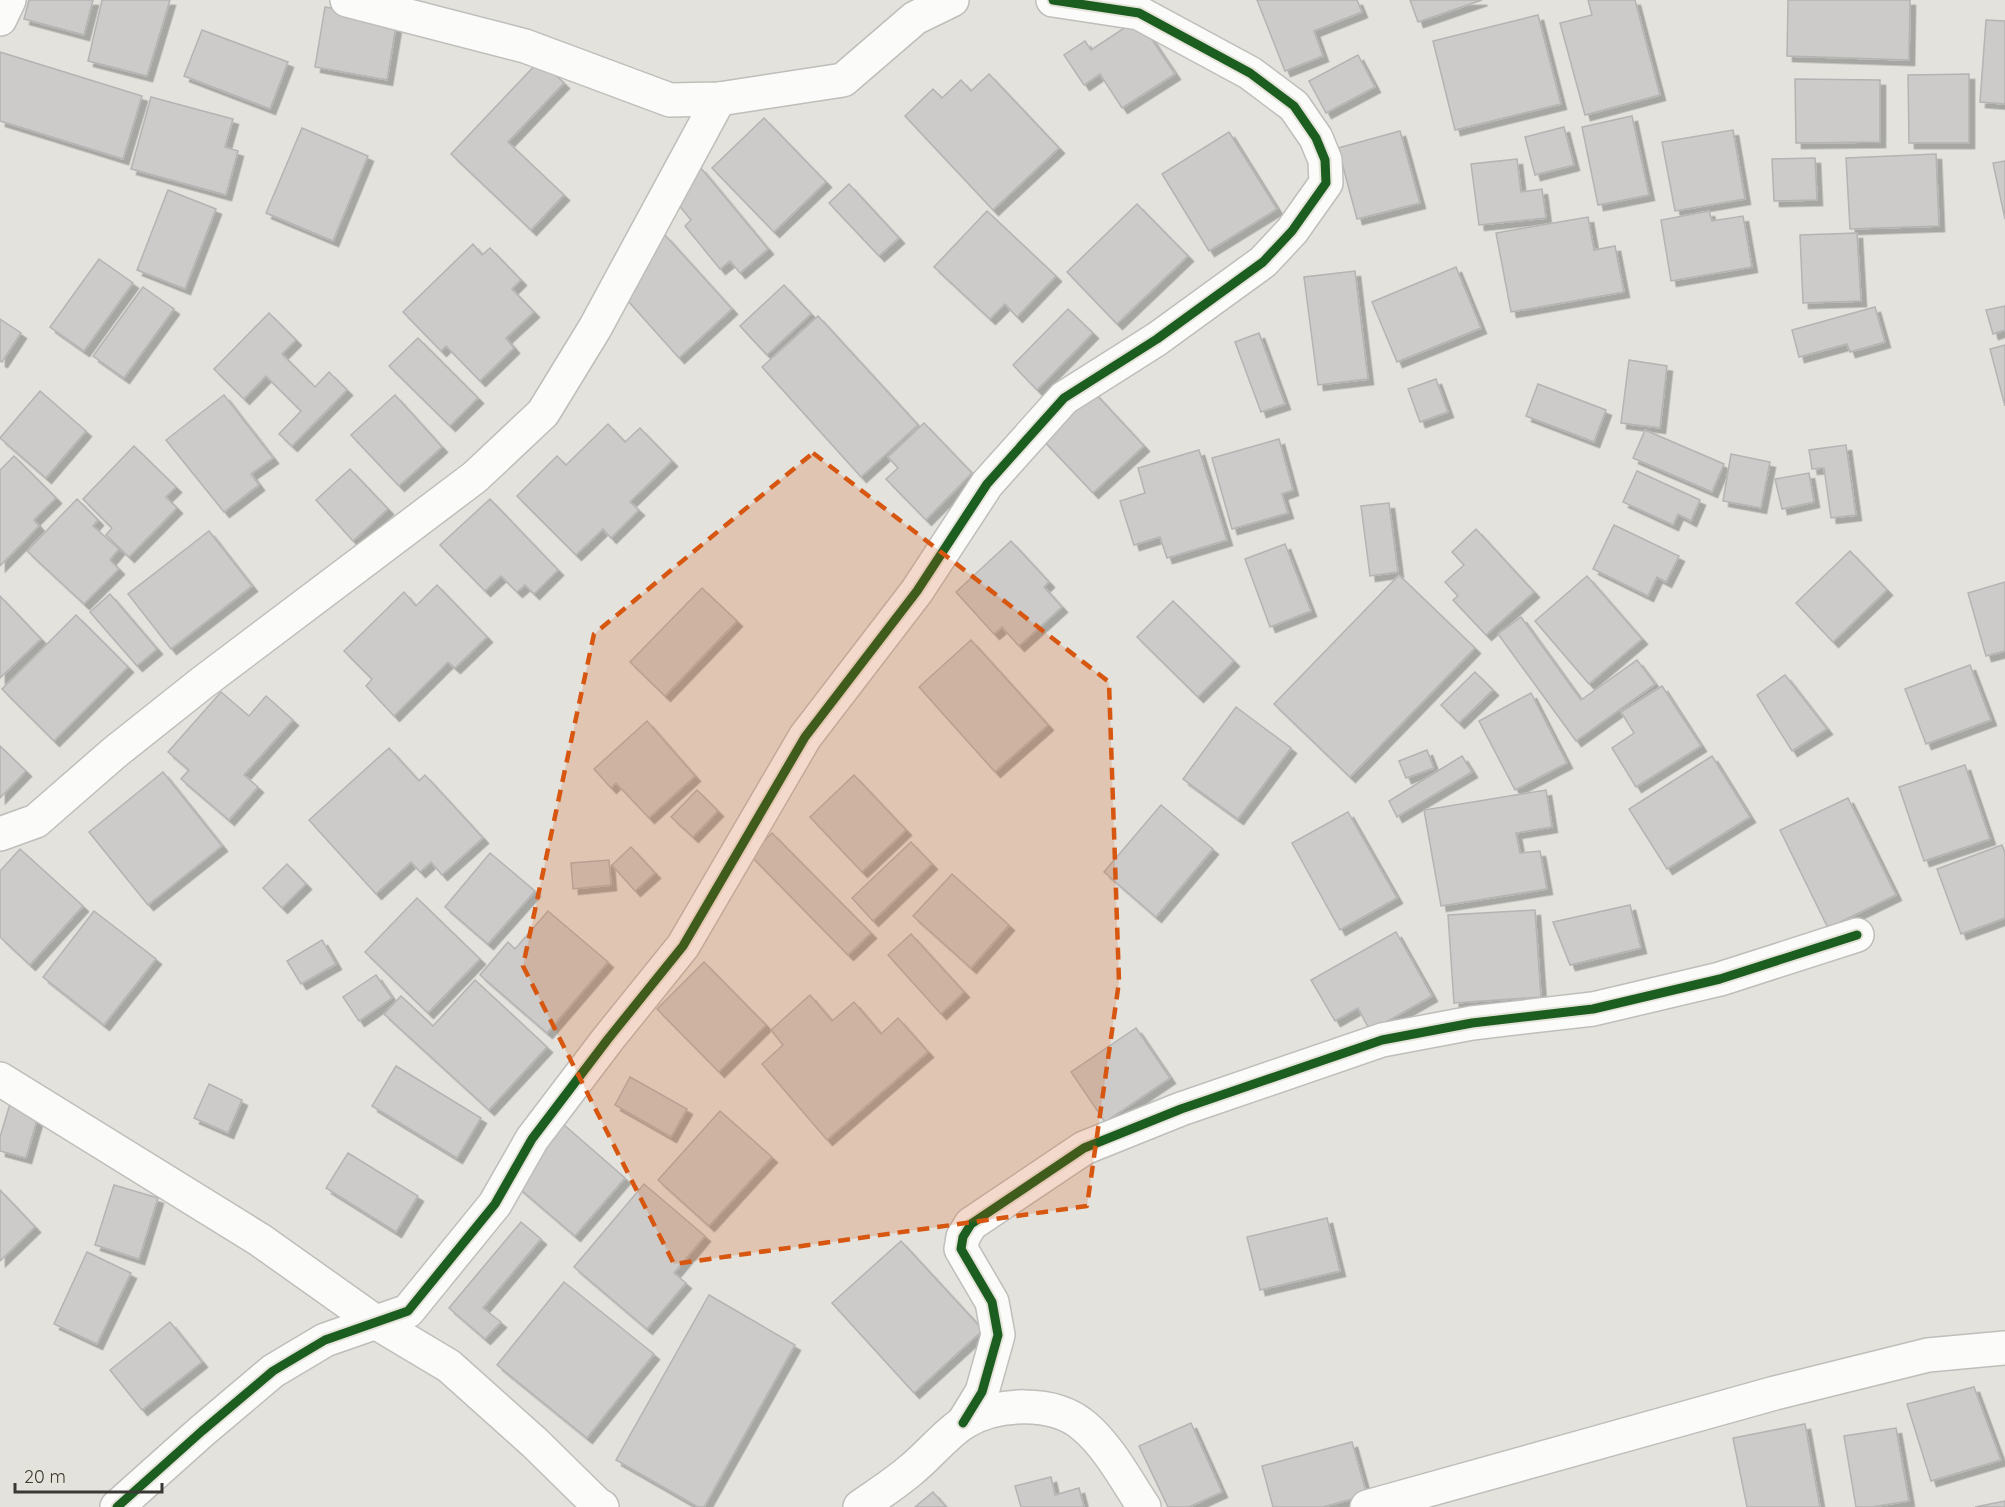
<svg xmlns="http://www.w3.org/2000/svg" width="2005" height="1507" viewBox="0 0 2005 1507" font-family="Quicksand,sans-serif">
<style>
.building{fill:#cccbc9;stroke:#b5b3b3;stroke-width:1.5;filter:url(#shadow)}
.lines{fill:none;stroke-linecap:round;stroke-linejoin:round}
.minor-casing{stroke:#bfbeba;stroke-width:36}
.minor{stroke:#fbfbfa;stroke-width:33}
.cycleway-casing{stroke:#e6e4da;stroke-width:13}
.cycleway{stroke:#1b5e20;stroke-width:9}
.marked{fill:#d75610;fill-opacity:0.2;stroke:#d75610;stroke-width:4.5;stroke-dasharray:12 8;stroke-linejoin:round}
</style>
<defs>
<filter id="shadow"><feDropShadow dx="5.5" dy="5.5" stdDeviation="0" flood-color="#0004"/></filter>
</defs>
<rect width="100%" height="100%" fill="#e3e2dd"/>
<g class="building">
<polygon points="29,0 93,0 84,35 24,19"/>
<polygon points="102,0 170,0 147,76 88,61"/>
<polygon points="1257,0 1357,0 1362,12 1314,31 1323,56 1285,71"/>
<polygon points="1410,0 1482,0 1418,22"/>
<polygon points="1588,0 1635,0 1660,95 1585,115 1560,23 1592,15"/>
<polygon points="1788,0 1910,0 1909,60 1787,56"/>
<polygon points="325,7 397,20 387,80 315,67"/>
<polygon points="1538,15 1561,104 1455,130 1433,41"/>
<polygon points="1138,19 1175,74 1122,108 1100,74 1084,85 1064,55 1085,41 1091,50"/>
<polygon points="1986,20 2005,21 2005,104 1980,102"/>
<polygon points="202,30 288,62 270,109 184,76"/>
<polygon points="0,52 142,96 123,159 0,121"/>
<polygon points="1358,55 1375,87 1326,113 1309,81"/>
<polygon points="540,60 564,83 508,142 564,195 531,230 451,154"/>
<polygon points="989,74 1059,148 993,210 905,116 933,89 942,98 961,80 971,91"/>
<polygon points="1969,74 1969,143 1909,143 1908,75"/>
<polygon points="1795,79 1880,80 1880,142 1796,143"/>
<polygon points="151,97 233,119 225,147 238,151 226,195 131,169"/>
<polygon points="1632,116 1649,195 1598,205 1582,127"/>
<polygon points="764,118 826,182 774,232 712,168"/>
<polygon points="1564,127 1574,165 1535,175 1525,137"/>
<polygon points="302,128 368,156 333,241 266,213"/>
<polygon points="1733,130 1745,199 1675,211 1662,142"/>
<polygon points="1400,131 1420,203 1357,219 1338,148"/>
<polygon points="1229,132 1277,209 1209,251 1162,174"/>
<polygon points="1936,154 1939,226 1850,229 1846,158"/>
<polygon points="1815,158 1817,200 1774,201 1772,159"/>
<polygon points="1517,159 1521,192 1542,189 1546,218 1479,225 1471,164"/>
<polygon points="2005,161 2005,219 1993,163"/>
<polygon points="700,167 768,249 740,273 730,261 720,269 685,226 691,220 669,193"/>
<polygon points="849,184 899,238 879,256 829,203"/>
<polygon points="168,190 216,209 185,289 137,270"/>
<polygon points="1137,204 1188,256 1117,324 1067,272"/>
<polygon points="987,211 1056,276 1017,317 1005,304 990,319 934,267"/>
<polygon points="1709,211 1712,221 1743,216 1752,267 1671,281 1661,220"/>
<polygon points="1588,217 1594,250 1615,246 1624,292 1511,312 1496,233"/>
<polygon points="1857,233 1861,301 1803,303 1800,235"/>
<polygon points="665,235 732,309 679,358 612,283"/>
<polygon points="473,244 482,255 490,248 521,280 512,289 534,312 506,338 514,348 480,381 446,346 441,351 403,312"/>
<polygon points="99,259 133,283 84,351 50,327"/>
<polygon points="1456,267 1481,328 1397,362 1372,302"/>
<polygon points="1355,271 1368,379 1318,385 1304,277"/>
<polygon points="784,285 811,314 767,355 740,326"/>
<polygon points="143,287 174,309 124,378 93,356"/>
<polygon points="2005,306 2005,330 1993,334 1986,310"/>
<polygon points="1875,307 1885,342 1850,352 1847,344 1799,357 1792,330"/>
<polygon points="1068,309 1093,333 1037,390 1013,365"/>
<polygon points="269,313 296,340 282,354 315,387 329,372 347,390 292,446 279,434 301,411 266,376 244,399 214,369"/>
<polygon points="818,316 918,425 861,477 762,367"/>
<polygon points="0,319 21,333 2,362 0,361"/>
<polygon points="1259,333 1285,404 1261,412 1235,342"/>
<polygon points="418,338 478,398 450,426 389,366"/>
<polygon points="2005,345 2005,406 1990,349"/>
<polygon points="1629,360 1667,366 1660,428 1621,423"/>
<polygon points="1436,379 1448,412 1420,422 1408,389"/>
<polygon points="1538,384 1606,410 1594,442 1526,416"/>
<polygon points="1092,390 1144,446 1093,493 1041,438"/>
<polygon points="40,391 86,431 46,478 0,438"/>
<polygon points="224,395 273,458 251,474 259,485 224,512 166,440"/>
<polygon points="395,395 442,447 399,486 351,435"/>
<polygon points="924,423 972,473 926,520 886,479 898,468 888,457"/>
<polygon points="608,424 625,442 640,428 672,461 630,502 639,510 611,538 603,529 576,555 517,496 557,456 566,465"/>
<polygon points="1645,430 1724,464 1712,492 1633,458"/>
<polygon points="1279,439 1293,490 1282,494 1288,513 1232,529 1212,458"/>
<polygon points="1846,445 1856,515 1831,518 1824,468 1812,469 1809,450"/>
<polygon points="134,446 176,487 166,497 177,508 129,557 106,535 112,528 83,499"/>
<polygon points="1199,450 1227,540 1167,558 1160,537 1134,545 1120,501 1145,493 1138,468"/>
<polygon points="1731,454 1770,462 1761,508 1723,501"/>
<polygon points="14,456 56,498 34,520 39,526 0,566 0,470"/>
<polygon points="350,469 388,509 353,541 316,500"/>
<polygon points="1637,471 1700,500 1691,521 1678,514 1673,525 1623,502"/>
<polygon points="1809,473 1814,502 1782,509 1775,479"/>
<polygon points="77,499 98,520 93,526 119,549 110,560 119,569 84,604 27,551"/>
<polygon points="490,499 558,570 534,594 525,585 517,592 501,576 485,591 440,545"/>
<polygon points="1389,503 1398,572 1370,576 1361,506"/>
<polygon points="1614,525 1679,556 1666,582 1657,577 1648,596 1593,569"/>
<polygon points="1476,529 1534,592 1486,635 1453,600 1458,596 1445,582 1464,565 1452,552"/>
<polygon points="209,531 252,586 171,649 128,594"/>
<polygon points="1011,541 1049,582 1044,587 1062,607 1019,646 1002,627 994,634 956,592"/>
<polygon points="1285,544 1311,611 1270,627 1245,559"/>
<polygon points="1850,551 1887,590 1833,642 1796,603"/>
<polygon points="1399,575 1475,648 1350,777 1274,704"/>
<polygon points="1587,576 1642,639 1589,684 1535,621"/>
<polygon points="2005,582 2005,651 1986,656 1968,593"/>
<polygon points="437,585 487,637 455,668 448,662 394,716 366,686 372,679 344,651 404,592 416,606"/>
<polygon points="702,588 737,621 665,696 630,662"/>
<polygon points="110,594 157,649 137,666 90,612"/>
<polygon points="0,596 41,639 0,678"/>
<polygon points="1173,601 1234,661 1198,697 1137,637"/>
<polygon points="76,615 128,667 54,741 2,689"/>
<polygon points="1521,617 1581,700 1637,660 1655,684 1576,741 1498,634"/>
<polygon points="971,640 1048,725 995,772 919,687"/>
<polygon points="1970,665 1991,720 1926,744 1905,689"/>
<polygon points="1475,672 1493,690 1459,723 1441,705"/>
<polygon points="1785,675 1827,729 1792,751 1757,695"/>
<polygon points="1662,686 1701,746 1636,787 1612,748 1634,733 1621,712"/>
<polygon points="221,692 249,716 266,696 293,720 244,775 258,787 229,820 181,779 189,770 168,752"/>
<polygon points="1531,693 1567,763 1515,790 1479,721"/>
<polygon points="1236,707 1291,748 1238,819 1183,779"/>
<polygon points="647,721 695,776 649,818 616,783 611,788 594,769"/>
<polygon points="0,746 26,771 0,798"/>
<polygon points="389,748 419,781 425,775 483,838 442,875 431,862 420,872 411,862 376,894 309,820"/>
<polygon points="1427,750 1434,768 1406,778 1399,761"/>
<polygon points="1462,756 1472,772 1397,817 1389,801"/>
<polygon points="1712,756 1750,817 1667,869 1629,809"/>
<polygon points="1965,765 1990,839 1924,861 1899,787"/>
<polygon points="163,772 222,846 148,905 89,832"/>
<polygon points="854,775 906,830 862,872 810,817"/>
<polygon points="697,790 718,811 693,837 671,817"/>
<polygon points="1546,790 1552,827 1516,833 1520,853 1540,851 1547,889 1441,906 1424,810"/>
<polygon points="1848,798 1896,895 1828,928 1780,830"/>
<polygon points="1161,805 1213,849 1156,917 1104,872"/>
<polygon points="1348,812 1397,898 1340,930 1292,843"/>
<polygon points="772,833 871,933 848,955 750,855"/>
<polygon points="911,842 932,864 873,921 852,898"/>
<polygon points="2002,845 2005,853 2005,918 1961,934 1937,869"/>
<polygon points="631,847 655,873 635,891 612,865"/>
<polygon points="20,849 83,906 30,965 0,937 0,871"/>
<polygon points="490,853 535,891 488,944 445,907"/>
<polygon points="609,860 611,885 573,889 571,863"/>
<polygon points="287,864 306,884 282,908 263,888"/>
<polygon points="952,874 1009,925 971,968 913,916"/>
<polygon points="417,898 480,959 428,1013 365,952"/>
<polygon points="1630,905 1641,948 1570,965 1553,922"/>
<polygon points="1535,910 1541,997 1454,1003 1448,915"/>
<polygon points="94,911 156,959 104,1025 43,977"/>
<polygon points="548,911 608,962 547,1033 480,975 508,942 515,949"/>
<polygon points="1396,932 1432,996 1370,1031 1358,1008 1335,1021 1311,980"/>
<polygon points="911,934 964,992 941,1014 888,955"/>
<polygon points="322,940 336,964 301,984 287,961"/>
<polygon points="704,962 766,1025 719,1072 657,1009"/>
<polygon points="376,975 392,998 359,1021 343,997"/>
<polygon points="475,980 547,1047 489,1110 384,1014 401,996 433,1026"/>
<polygon points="810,995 832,1021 854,1002 881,1034 898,1018 928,1052 827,1140 762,1064 783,1045 771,1030"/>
<polygon points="1136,1028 1170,1078 1105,1122 1071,1072"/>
<polygon points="396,1066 481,1118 457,1158 372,1106"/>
<polygon points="630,1077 687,1109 671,1137 615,1105"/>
<polygon points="209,1084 242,1100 228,1133 194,1118"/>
<polygon points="12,1097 41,1106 26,1158 0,1151 0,1137"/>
<polygon points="720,1111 772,1157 709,1226 658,1180"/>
<polygon points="563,1124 625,1178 575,1236 513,1183"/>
<polygon points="348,1153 418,1196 396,1232 326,1188"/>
<polygon points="644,1184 705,1236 674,1273 686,1283 647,1329 574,1267"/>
<polygon points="114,1185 158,1198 139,1259 95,1245"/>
<polygon points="0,1190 35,1227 0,1261"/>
<polygon points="1327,1218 1340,1271 1260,1290 1247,1237"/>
<polygon points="521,1222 541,1239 483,1308 501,1322 485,1339 449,1308"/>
<polygon points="901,1241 983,1330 914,1393 832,1303"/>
<polygon points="87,1252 131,1273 97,1344 54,1324"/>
<polygon points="564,1282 654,1354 587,1438 497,1365"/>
<polygon points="709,1295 795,1345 704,1507 698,1507 616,1460"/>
<polygon points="170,1322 202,1362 142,1410 110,1370"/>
<polygon points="1974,1387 2001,1460 1931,1481 1907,1404"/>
<polygon points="1191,1423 1222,1492 1189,1507 1168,1507 1139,1446"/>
<polygon points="1805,1424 1820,1507 1747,1507 1733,1438"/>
<polygon points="1896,1428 1909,1501 1871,1507 1856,1507 1844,1436"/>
<polygon points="1352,1442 1367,1495 1323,1507 1273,1507 1262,1466"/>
<polygon points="1051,1477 1055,1495 1079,1488 1084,1507 1021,1507 1015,1486"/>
<polygon points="933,1492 946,1507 915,1507"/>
<polygon points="2005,1501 2005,1507 1975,1507"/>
</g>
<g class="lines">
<g class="minor-casing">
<g id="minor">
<polyline points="347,0 525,46 670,100 719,99 843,80 915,18 952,0"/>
<polyline points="0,19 9,0"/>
<polyline points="0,834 36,821 114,753 202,683 475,477 543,413 595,328 719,99"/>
<polyline points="0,1079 260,1240 377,1323 449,1366 535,1443 597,1504 602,1507"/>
<polyline points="963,1423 982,1392 998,1335 992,1302 961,1249 963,1237 971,1224 1084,1148 1181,1109 1382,1040 1472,1023 1593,1009 1720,979 1857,935"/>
<polyline points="117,1507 202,1431 273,1371 325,1340 408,1311 495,1204 532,1139 608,1039 683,946 805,737 917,591 987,484 1064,398 1157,339 1263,262 1292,231 1326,183 1325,160 1316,138 1294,106 1250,73 1139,13 1053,0"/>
<path d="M860,1507c17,-12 36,-24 52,-38 17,-14 33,-34 51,-46 33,-21 91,-23 121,3 25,21 42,54 60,81"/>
<polyline points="1367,1507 1775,1393 1928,1355 2005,1348"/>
</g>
</g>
<use href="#minor" class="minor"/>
<g class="cycleway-casing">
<g id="cycleway">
<polyline points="963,1423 982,1392 998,1335 992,1302 961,1249 963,1237 971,1224 1084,1148 1181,1109 1382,1040 1472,1023 1593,1009 1720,979 1857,935"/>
<polyline points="117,1507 202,1431 273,1371 325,1340 408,1311 495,1204 532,1139 608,1039 683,946 805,737 917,591 987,484 1064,398 1157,339 1263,262 1292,231 1326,183 1325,160 1316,138 1294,106 1250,73 1139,13 1053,0"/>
</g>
</g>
<use href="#cycleway" class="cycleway"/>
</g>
<path class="marked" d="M813,453l296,229 10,300 -32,224 -413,58 -151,-298 71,-332z"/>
<path d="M15 1483v9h147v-9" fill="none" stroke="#3a3935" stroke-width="3"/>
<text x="24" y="1483" font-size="18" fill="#3a3935" stroke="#e6e4da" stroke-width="4.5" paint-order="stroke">20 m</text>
</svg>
